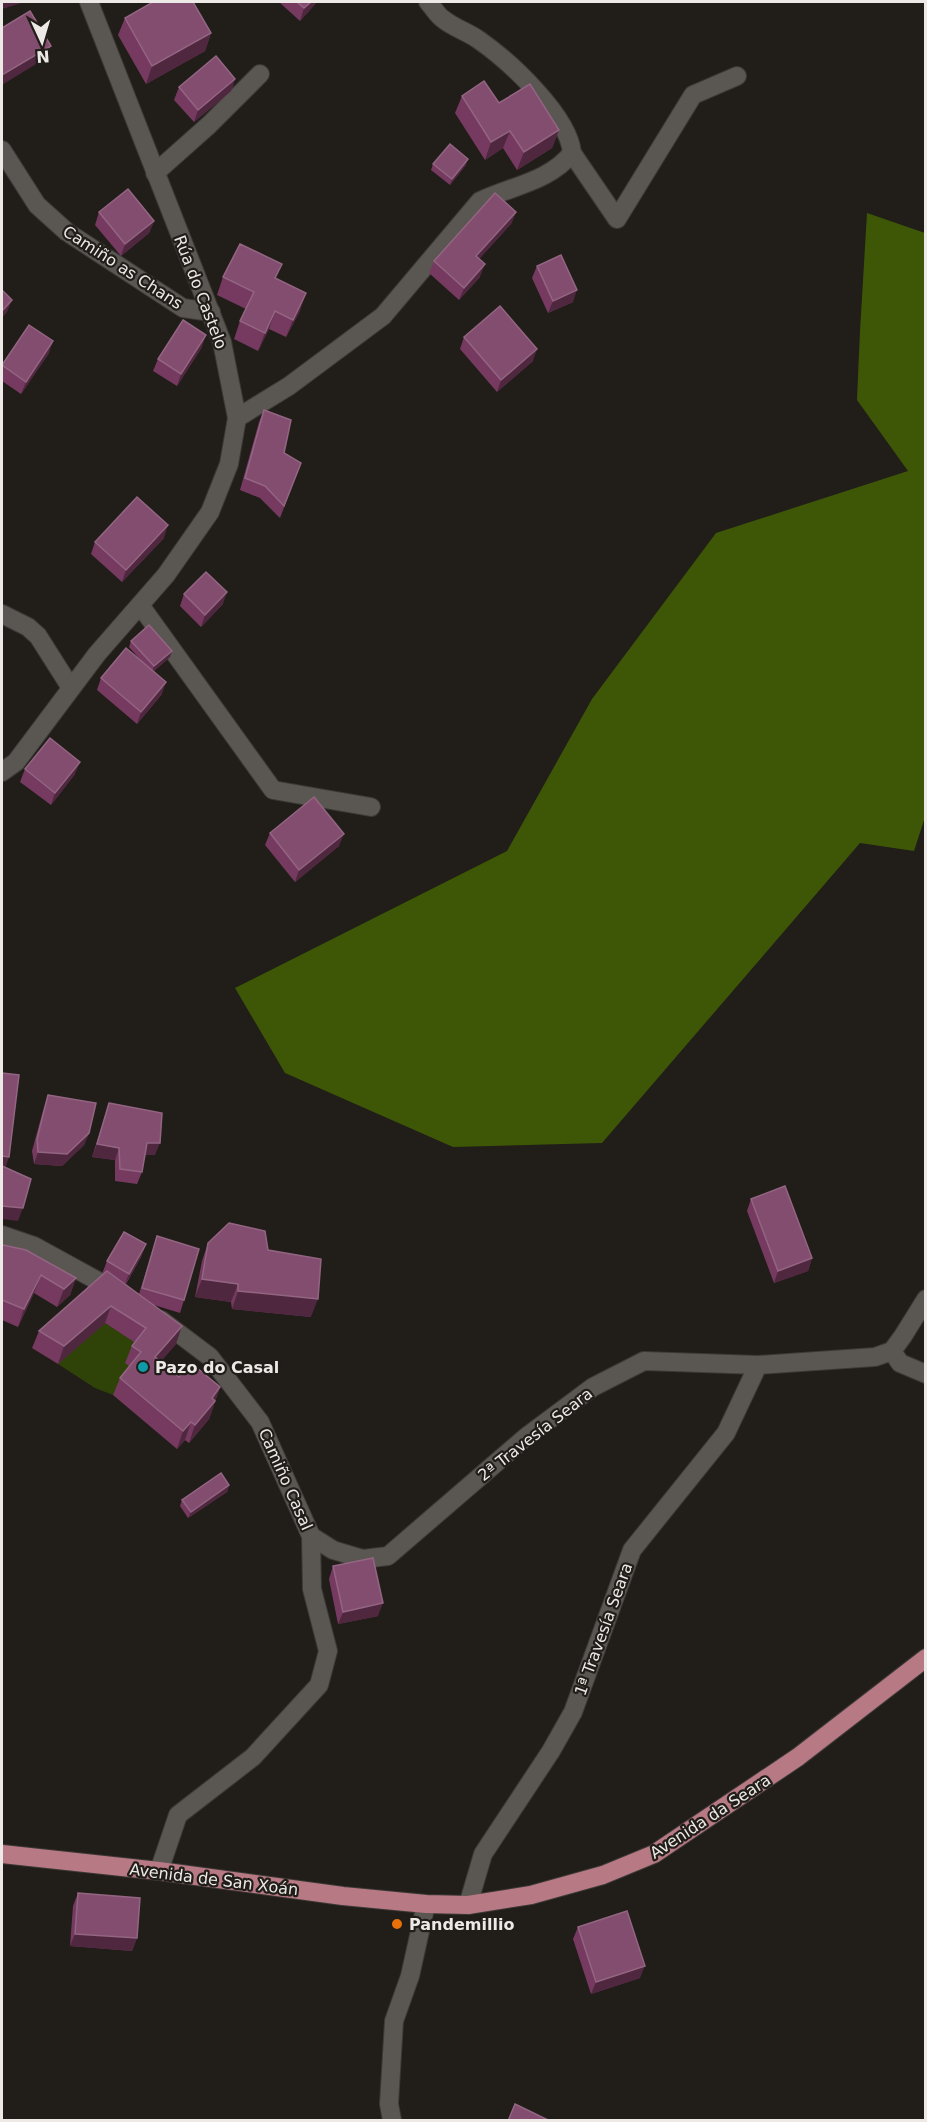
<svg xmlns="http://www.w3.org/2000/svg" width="927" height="2122" viewBox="0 0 927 2122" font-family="'DejaVu Sans',sans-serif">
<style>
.green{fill:#2f4308}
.forest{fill:#3d5706}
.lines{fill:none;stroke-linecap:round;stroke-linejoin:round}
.minor-casing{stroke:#3c3936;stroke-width:20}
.major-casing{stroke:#3c3936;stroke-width:20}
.minor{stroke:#5a5651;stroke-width:18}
.major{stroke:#b77983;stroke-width:18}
.wall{fill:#763a61}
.shaded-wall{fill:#4f273e}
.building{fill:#834d6f;stroke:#936582;stroke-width:1.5}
.culture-dot{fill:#0f9aa8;stroke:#211d19;stroke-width:2}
.food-dot{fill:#e8710a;stroke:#211d19;stroke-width:2}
.labels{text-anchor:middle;stroke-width:4.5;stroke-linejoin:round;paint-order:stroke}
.street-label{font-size:16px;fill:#ece9e6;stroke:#211d19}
.poi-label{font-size:16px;font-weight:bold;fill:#ece9e6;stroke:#211d19;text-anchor:start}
</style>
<rect width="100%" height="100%" fill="#211d19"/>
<polygon class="green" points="105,1323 139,1345 135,1370 113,1395 95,1388 58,1364"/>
<polygon class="forest" points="867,213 925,233 926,814 914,851 860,843 602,1143 453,1147 285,1073 235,988 507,851 592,699 716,533 908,471 857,400 860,331"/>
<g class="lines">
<g class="minor-casing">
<g id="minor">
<polyline points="2,150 37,205 67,232 183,308 211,312"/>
<polyline points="572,153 617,219 693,95 737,76"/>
<polyline points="155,173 209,125 260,74"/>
<path d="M237,418l52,-32 94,-70 97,-115c31,-15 69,-19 92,-48 -3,-37 -63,-92 -93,-113 -11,-8 -25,-12 -36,-21 -6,-4 -10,-12 -15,-17"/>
<polyline points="140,605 273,790 371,807"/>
<polyline points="2,614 28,627 38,636 71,688"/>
<polyline points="2,772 16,762 97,654 166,575 210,512 229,464 237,418 222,342 89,2"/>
<polyline points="2,1235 34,1246 118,1292"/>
<polyline points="892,1351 903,1336 926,1299"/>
<polyline points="892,1351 900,1363 926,1374"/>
<polyline points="311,1536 333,1550 363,1559 388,1556 526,1437 593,1387 644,1361 758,1365 875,1357 892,1351"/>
<polyline points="159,1871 178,1815 253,1757 319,1685 328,1651 312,1589 311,1536 260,1422 210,1357 161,1320"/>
<polyline points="468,1905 483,1854 551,1751 573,1712 632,1550 726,1433 758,1365"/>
<polyline points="392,2120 389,2104 394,2021 410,1976 426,1904"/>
</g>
</g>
<g class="major-casing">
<polyline id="major" points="2,1854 159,1871 343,1896 426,1904 468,1905 531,1895 603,1875 654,1854 798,1757 926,1658"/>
</g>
<use href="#minor" class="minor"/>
<use href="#major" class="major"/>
</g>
<g class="wall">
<polygon points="279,2 317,2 300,21"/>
<polygon points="125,18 211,33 205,51 146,84 118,35"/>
<polygon points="235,79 231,91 194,122 174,100 179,87"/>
<polygon points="462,96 499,103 559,130 552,148 517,170 503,148 485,160 455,113"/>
<polygon points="433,164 466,165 450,185 431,170"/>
<polygon points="99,212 154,221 149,233 121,256 95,225"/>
<polygon points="516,212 511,224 479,259 480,277 459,300 429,273 434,261"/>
<polygon points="537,266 573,302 548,313 532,278"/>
<polygon points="223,277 277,279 300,311 286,337 269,329 258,351 234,339 240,321 246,309 217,295"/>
<polygon points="464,337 533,361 497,392 460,349"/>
<polygon points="202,347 177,386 153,371 158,359"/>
<polygon points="49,353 21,394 2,381 2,365"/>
<polygon points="264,410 284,453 301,463 280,518 260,498 240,490 259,422"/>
<polygon points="164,538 122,582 91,554 95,542"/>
<polygon points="184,594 223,604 201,627 180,606"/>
<polygon points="131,641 170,657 154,671 162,694 137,724 97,690 101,678 143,663 129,647"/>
<polygon points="25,769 75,774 51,805 20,782"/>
<polygon points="270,833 339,846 295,882 265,845"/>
<polygon points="48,1095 89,1133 84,1145 62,1166 34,1164 32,1151 44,1107"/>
<polygon points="109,1103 155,1155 145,1155 142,1172 137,1184 115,1181 115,1160 92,1157"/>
<polygon points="751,1199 812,1258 808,1271 774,1283 747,1211"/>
<polygon points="157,1236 184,1300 180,1313 154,1305 176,1344 161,1361 179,1377 220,1387 209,1419 189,1443 185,1440 177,1449 113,1395 120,1378 129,1366 125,1363 132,1346 134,1342 105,1323 58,1364 32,1348 39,1331 103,1274 102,1274 107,1261 146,1244 141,1257 126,1284 139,1294"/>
<polygon points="208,1243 268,1250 311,1317 232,1309 231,1302 195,1297 202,1261"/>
<polygon points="2,1246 76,1278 70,1295 57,1307 34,1293 18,1327 2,1320"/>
<polygon points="229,1485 227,1492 188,1518 180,1506 182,1500"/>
<polygon points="333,1566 378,1616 338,1624 329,1579"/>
<polygon points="78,1893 137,1938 132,1951 70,1946 73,1906"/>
<polygon points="578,1927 640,1978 591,1994 573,1939"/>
</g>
<g class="shaded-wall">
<polygon points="2,2 25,2 2,9"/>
<polygon points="311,2 317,2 300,21 304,8"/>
<polygon points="211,33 205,51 146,84 152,66"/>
<polygon points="51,46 46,58 2,85 2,75"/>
<polygon points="235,79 231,91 194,122 198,110"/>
<polygon points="559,130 552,148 517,170 524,152"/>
<polygon points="510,131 503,148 485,160 491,142"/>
<polygon points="468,159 466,165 450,185 452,179"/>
<polygon points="516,212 511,224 471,268 476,256"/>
<polygon points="154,221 149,233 121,256 125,244"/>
<polygon points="485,264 480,277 459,300 464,288"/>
<polygon points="577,290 573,302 548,313 553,301"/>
<polygon points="306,293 300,311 286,337 293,320"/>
<polygon points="12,300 7,312 2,318 2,311"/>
<polygon points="275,311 269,329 258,351 265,333"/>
<polygon points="206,335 202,347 177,386 181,374"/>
<polygon points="53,341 49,353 21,394 26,382"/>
<polygon points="537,349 533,361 497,392 501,380"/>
<polygon points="168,525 164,538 122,582 126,570"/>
<polygon points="227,592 223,604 201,627 205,615"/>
<polygon points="172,651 170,657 152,673 154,666"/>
<polygon points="166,682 162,694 137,724 141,712"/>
<polygon points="80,762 75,774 51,805 55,793"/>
<polygon points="344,834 339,846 295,882 299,870"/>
<polygon points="89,1133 84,1145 62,1166 34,1164 38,1152"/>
<polygon points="147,1143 160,1143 155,1155 142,1155"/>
<polygon points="97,1144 119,1148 115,1160 92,1157"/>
<polygon points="2,1156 9,1157 5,1169 2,1169"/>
<polygon points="2,1206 23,1208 18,1221 2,1219"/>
<polygon points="146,1244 141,1257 124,1286 129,1274"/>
<polygon points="812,1258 808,1271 774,1283 778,1271"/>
<polygon points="41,1275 34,1293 18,1327 24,1309"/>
<polygon points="76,1278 70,1295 57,1307 64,1289"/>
<polygon points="202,1279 238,1284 231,1302 195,1297"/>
<polygon points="238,1291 318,1299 311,1317 232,1309"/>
<polygon points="111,1306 105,1323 58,1364 64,1346"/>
<polygon points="182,1326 176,1344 149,1375 155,1357"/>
<polygon points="220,1387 209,1419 189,1443 195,1425 212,1398"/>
<polygon points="191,1422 185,1440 177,1449 183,1431"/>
<polygon points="229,1485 227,1492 188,1518 191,1512"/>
<polygon points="383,1603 378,1616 338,1624 343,1612"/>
<polygon points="75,1934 137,1938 132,1951 70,1946"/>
<polygon points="645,1966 640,1978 591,1994 596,1982"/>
</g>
<g class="building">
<polygon points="153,2 193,2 211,33 152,66 125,18"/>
<polygon points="297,2 311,2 304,8"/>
<polygon points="30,11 51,46 2,75 2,28"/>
<polygon points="216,56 235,79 198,110 179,87"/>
<polygon points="484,81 499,103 530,84 559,130 524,152 510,131 491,142 462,96"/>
<polygon points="450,144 468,159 452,179 433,164"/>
<polygon points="128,189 154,221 125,244 99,212"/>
<polygon points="495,193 516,212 476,256 485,264 464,288 434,261"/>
<polygon points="240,244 282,264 275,278 306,293 293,320 275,311 265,333 240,321 254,292 223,277"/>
<polygon points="561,255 577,290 553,301 537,266"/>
<polygon points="2,290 12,300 2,311"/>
<polygon points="500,306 537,349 501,380 464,337"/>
<polygon points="183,320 206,335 181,374 158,359"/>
<polygon points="29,325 53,341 26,382 2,365"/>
<polygon points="264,410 291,420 284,453 301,463 284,506 265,486 245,478"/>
<polygon points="137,497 168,525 126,570 95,542"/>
<polygon points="206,572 227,592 205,615 184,594"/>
<polygon points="149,625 172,651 154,666 131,641"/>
<polygon points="126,648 166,682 141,712 101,678"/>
<polygon points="50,738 80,762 55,793 25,769"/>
<polygon points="314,797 344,834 299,870 270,833"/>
<polygon points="2,1073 19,1075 9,1157 2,1156"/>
<polygon points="48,1095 96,1103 89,1133 67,1154 38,1152 37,1139"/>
<polygon points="109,1103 162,1113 160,1143 147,1143 142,1172 120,1169 119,1148 97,1144"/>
<polygon points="2,1166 31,1179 23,1208 2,1206"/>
<polygon points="785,1186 812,1258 778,1271 751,1199"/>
<polygon points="229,1223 265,1231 268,1250 321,1259 318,1299 238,1291 238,1284 202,1279 208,1243"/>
<polygon points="124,1232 146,1244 129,1274 107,1261"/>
<polygon points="157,1236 199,1249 184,1300 142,1288"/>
<polygon points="3,1245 26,1250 76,1278 64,1289 41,1275 24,1309 2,1300 2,1246"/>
<polygon points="107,1271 182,1326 155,1357 179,1377 191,1363 220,1387 212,1398 215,1401 195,1425 191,1422 183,1431 120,1378 141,1352 132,1346 146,1328 111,1306 64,1346 39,1331"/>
<polygon points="221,1473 229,1485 191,1512 182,1500"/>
<polygon points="373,1558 383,1603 343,1612 333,1566"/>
<polygon points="78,1893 140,1898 137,1938 75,1934"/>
<polygon points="627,1911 645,1966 596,1982 578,1927"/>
<polygon points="515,2104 550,2121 508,2121"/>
</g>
<circle class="culture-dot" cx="143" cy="1367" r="6"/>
<circle class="food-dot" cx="397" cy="1924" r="6"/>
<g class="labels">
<g class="street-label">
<text transform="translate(123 267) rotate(33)" y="6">Camiño as Chans</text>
<text transform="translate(201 292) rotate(69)" y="6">Rúa do Castelo</text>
<text transform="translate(535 1434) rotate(-38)" y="6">2ª Travesía Seara</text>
<text transform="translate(286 1479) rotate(66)" y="6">Camiño Casal</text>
<text transform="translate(603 1629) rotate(-70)" y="6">1ª Travesía Seara</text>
<text transform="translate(710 1816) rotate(-33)" y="6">Avenida da Seara</text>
<text transform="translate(214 1879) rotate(7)" y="6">Avenida de San Xoán</text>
</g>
<g class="poi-label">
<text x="155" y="1373">Pazo do Casal</text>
<text x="409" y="1930">Pandemillio</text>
</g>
</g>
<rect width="927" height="2122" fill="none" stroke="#ece9e6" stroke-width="6"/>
<g transform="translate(42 42) rotate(176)" stroke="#211d19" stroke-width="4.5" paint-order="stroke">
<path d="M0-4.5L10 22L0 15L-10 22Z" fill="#ece9e6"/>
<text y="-9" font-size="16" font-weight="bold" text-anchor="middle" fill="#ece9e6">N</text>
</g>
</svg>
